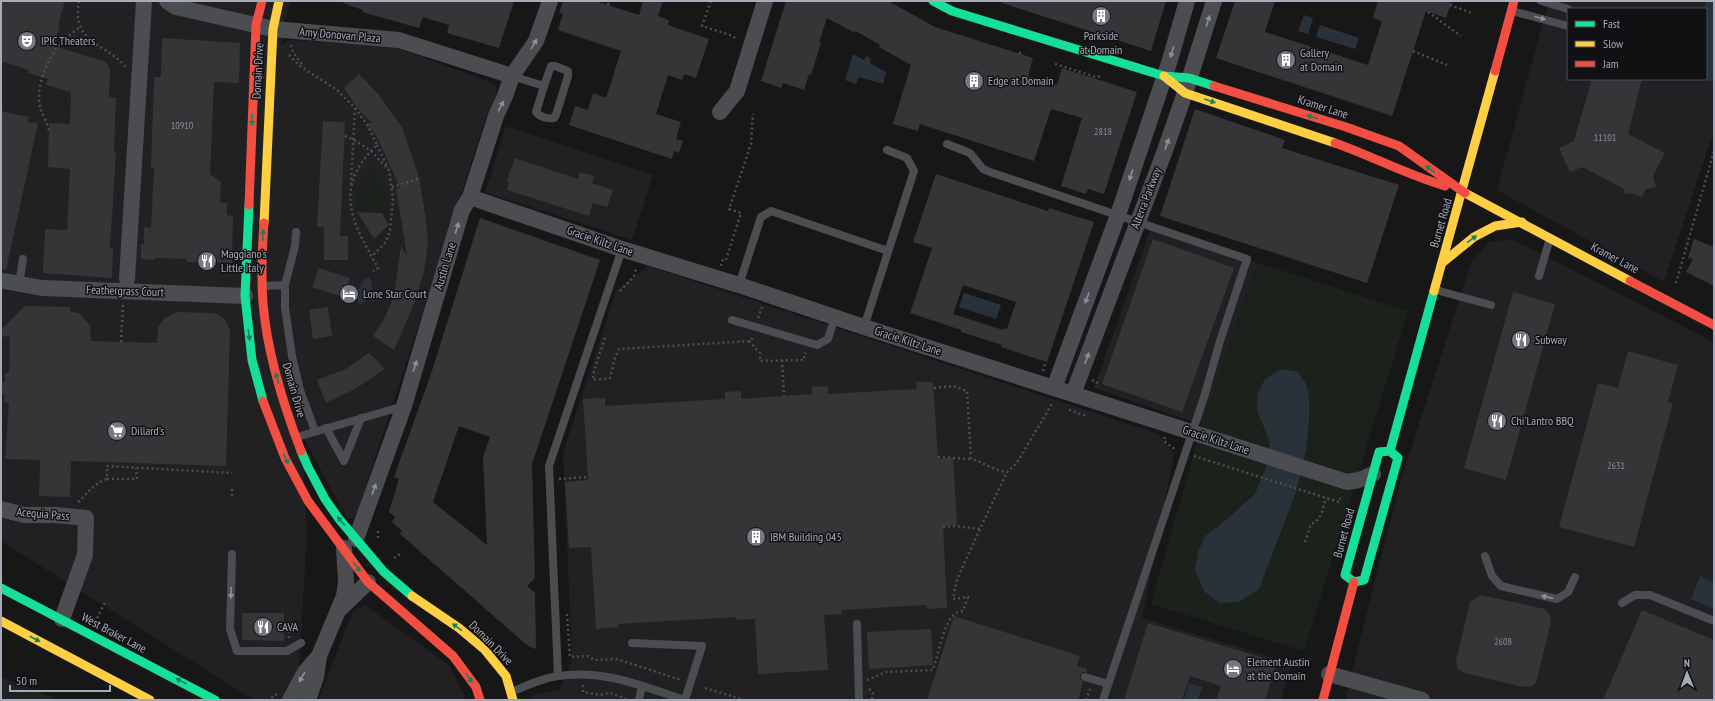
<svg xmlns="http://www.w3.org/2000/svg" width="1715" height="701" viewBox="0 0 1715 701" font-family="'PT Sans Narrow',sans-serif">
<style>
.built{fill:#212124;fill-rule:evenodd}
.green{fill:#1b221c}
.water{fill:#29323b}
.building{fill:#353537;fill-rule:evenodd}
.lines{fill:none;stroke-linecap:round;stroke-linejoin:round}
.path{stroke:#4d4e52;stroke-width:2.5;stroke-dasharray:2 3;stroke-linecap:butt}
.lane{stroke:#4b4d51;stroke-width:8}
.street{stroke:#4b4d51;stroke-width:16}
.fast{stroke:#16e098;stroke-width:9}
.slow{stroke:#ffcf43;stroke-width:9}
.jam{stroke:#f24e42;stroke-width:9}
.oneway{fill:#8b909a}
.oneway2{fill:#14835d}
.labels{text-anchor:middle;stroke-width:3;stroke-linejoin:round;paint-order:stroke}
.number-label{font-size:10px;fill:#8a8e99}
.street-label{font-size:12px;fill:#a7acba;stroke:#111114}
.poi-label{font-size:12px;fill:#a7acba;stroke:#111114;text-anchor:start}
</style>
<rect width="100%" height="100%" fill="#171718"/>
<g class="built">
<polygon points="1,1 291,1 285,19 281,45 290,40 392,46 493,83 496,87 497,94 495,103 486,118 356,517 354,518 347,519 301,433 307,532 297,700 256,700 249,697 1,541"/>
<path d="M1549,1h165v129l-50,152 -167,-92zM1568,9h138v70h-138z"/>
<polygon points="506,126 653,175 632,240 485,192"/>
<polygon points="1151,228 1258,263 1202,425 1094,388"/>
<polygon points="1512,239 1714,342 1714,700 1345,700 1399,486 1471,263 1489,242"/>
<polygon points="648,266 1159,434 1174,454 1142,618 1292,663 1281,700 532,700 532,696 560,689 572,659 563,453 616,291"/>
<polygon points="365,605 449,665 464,694 465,700 318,700 353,611"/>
<polygon points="1,677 59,700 1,700"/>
</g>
<g class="green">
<path d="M369,169h3c8,14 24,43 17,60 -3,5 -9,11 -12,15 -4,-8 -19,-26 -20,-33 -3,-13 5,-32 12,-42z"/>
<polygon points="1258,263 1408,311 1304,651 1151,604 1202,425"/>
</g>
<g class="water">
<polygon points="1706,1 1714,1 1714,83 1706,78 1706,9 1704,9"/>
<polygon points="1304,15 1313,18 1308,34 1298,31"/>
<polygon points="1320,25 1359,38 1355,49 1316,37"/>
<polygon points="853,54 864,60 867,56 871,59 870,63 886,72 883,84 859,77 856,84 845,80"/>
<path d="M369,277c7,11 1,23 -10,29 -3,-10 -1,-24 10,-29z"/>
<polygon points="964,293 1001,305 996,319 959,307"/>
<polygon points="1281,369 1298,372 1306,384 1309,396 1309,420 1306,450 1296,492 1259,589 1239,602 1219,603 1204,591 1195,570 1198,552 1205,536 1219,526 1255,494 1266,467 1270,442 1257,410 1258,393 1265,379"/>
<polygon points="1700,576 1714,582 1714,609 1691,599"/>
<polygon points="1189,683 1202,687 1198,700 1184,700"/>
</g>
<g class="building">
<polygon points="1,1 65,1 58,25 60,25 54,46 106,62 110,69 109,97 116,98 114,152 116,153 110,248 113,249 112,278 43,273 45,229 67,230 70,169 48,167 49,125 50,123 70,124 71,92 46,85 48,79 28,73 29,70 1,61"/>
<polygon points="343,1 514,1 499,48 447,33 449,25 423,17 419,28 362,12 363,10 343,3"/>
<polygon points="563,1 595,1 639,15 643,1 663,1 658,16 669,20 668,25 709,39 696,78 684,74 682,80 668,75 656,114 681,122 676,139 683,141 679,153 674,151 672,159 569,125 575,106 588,110 593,93 606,98 621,51 558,30 563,14 559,13"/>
<polygon points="786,1 888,1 935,27 1033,58 1028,76 1057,85 1062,68 1137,92 1104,194 1088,189 1086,194 1061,186 1082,118 1051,109 1034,161 920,124 918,131 893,124 911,65 879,47 880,45 856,31 855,33 827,18 819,42 821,43 811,75 809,74 804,90 783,83 781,88 761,81"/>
<polygon points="1002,1 1166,1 1151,51 1002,3"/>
<polygon points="1235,1 1275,1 1265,32 1368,65 1382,21 1373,18 1378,1 1452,1 1446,18 1426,11 1392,116 1216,58"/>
<polygon points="162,38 240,43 239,83 214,82 210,174 221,182 220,203 227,203 227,215 233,216 232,263 187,262 187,259 155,258 154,260 141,259 141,244 144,244 144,227 151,228 154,168 151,168 154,77 161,77"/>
<polygon points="359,74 379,95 402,127 419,177 425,214 428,242 424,272 414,304 394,350 373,336 385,317 394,296 401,246 407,256 396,188 400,188 378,139 367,123 372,123 358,109 344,88"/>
<polygon points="1592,79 1642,79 1628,134 1665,153 1653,176 1656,187 1646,189 1642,197 1632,193 1625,194 1623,188 1582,167 1570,172 1559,148 1574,141"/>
<polygon points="1195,109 1285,140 1282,148 1399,185 1367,283 1160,216"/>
<polygon points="1,111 29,117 28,122 38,123 6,270 1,269"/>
<polygon points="323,121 345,122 340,236 348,236 348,260 324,260 324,227 317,227"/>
<polygon points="515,158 578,179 580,172 594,176 592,183 613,190 607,207 593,203 589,216 507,190 509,184 507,180"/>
<path d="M936,174l112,37 1,-3 45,14 -47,140 -46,-15 1,-2 -41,-13v-2l-51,-17 22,-65 -19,-6zM963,285l53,17 -9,27 -3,-1 -1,2 -50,-16z"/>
<polygon points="357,212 382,213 389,225 374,239"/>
<path d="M480,218l120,42 -68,204 3,114 -8,8 8,7 1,56 -8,-3 -128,-112 2,-3 -10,-9 3,-5 -6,-5 10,-33 -5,-2 37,-103zM459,426l31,11 -7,20 4,88 -54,-43z"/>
<polygon points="1153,239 1234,268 1182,412 1102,384"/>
<polygon points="1694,239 1714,247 1714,286 1686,272 1693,259 1688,258"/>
<polygon points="319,268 350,278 343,297 312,287"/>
<polygon points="1513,292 1555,304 1506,480 1464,468"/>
<polygon points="25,306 70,307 71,312 79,313 90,326 91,341 157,343 158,327 164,319 176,312 215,313 225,319 230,330 226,466 71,461 70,497 39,496 40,460 5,459 9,403 4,402 4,394 1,394 1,382 5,382 5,373 9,373 10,337 1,336 1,330"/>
<polygon points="328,307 332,336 313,339 309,310"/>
<polygon points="1628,351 1678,365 1668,402 1673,403 1634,547 1559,527 1598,383 1618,388"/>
<polygon points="369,353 385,369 355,389 326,403 317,380 346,369"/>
<polygon points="916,382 933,382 938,459 953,458 957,525 943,526 947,608 927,609 927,605 841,610 842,614 824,615 828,670 758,674 755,619 737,620 736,617 618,624 619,627 596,629 591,547 569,548 565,482 588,480 583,399 605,398 605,406 725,399 725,392 741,391 741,399 812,394 812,387 828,386 828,394 917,389"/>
<polygon points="1481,595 1545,609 1550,615 1551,622 1536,683 1532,686 1523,687 1465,673 1458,669 1456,661 1470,602"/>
<polygon points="1642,610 1714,640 1714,700 1603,700"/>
<polygon points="242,613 284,613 284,641 242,640"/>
<polygon points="954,616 1080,656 1077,666 1087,669 1087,672 1083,672 1080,675 1080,679 1083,682 1078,700 927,700"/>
<polygon points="1148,623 1277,662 1265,700 1216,700 1221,686 1190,676 1182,700 1124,700"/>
<polygon points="931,629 933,665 869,669 867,632"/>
</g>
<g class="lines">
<g class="path">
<path d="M79,1c-8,42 26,42 47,66"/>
<polyline points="711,1 702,26 733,36 737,40"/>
<polyline points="608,5 609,1"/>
<polyline points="1450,5 1472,13"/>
<polyline points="1428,12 1461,36"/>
<polyline points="291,45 293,52 303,66"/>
<polyline points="1413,51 1447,65"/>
<polyline points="1019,53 1021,53"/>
<polyline points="289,55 300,66 337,90 355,108 351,184"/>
<polyline points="1055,64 1096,77 1102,76"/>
<path d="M355,108l13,18 9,19c-45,43 -25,77 1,123l-5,3"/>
<path d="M49,130c-2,-7 -6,-14 -8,-20 -7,-22 6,-51 20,-67 5,-6 13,-11 19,-16"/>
<polyline points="345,136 356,141 371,151 389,170 393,199 390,231 385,243 372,256"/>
<polyline points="377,145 388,168"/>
<polyline points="392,187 421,178"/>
<polyline points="726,260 741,213 729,209 751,144 753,114"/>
<polyline points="721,266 723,259"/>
<polyline points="1676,283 1714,151"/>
<polyline points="620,291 634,276 636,269"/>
<polyline points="758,318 762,307"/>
<polyline points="605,338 594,371 593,380 610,378 615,358 619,349 751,341 753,336"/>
<polyline points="749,341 760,353 760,361 804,360 804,354 806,353"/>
<polyline points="121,342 123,305"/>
<polyline points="782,360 784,396"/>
<polyline points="1043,371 1045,364"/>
<polyline points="1092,380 1097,382 1096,387"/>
<path d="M934,388l19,-2 14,5 4,68c12,3 24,12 36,13l9,-8 36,-60"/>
<polyline points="1069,410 1087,416"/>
<polyline points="1165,437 1164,441 1176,450"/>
<polyline points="1194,456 1339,502 1340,498"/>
<polyline points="938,457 971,459"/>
<polyline points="107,479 137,479 136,468"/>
<polyline points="559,479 588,477"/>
<polyline points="232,496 232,487"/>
<path d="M78,502c10,-9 15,-18 29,-23v-13l125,7"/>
<polyline points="943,527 955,526 980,529 1007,472"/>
<polyline points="378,538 378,528"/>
<path d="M1305,542l6,-18c12,-5 11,-15 15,-26"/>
<polyline points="394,558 402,553"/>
<polyline points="567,614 570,657 588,656 594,660 617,659 681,680"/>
<polyline points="97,618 106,601"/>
<polyline points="289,638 288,624 292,624"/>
<path d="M867,680l19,-8 47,-2c4,-12 11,-45 19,-53 3,-4 6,-5 11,-6l5,-14 -15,2 4,-20 23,-50"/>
<polyline points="583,685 583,692 600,695 610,693 629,700"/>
<polyline points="705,688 744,700"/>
<polyline points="869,689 873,693 872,700"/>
<polyline points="272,698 273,695 278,694"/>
<polyline points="1086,700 1090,689"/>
</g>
<g class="lane">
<polyline points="1541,1 1568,9"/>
<polyline points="1512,11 1568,26"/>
<path d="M512,76l32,10 -8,26c4,5 12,7 18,6l2,-3 12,-39v-5l-13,-5h-4l-7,20"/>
<polyline points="947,144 970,153 983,169 990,172 1247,259 1220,341 1204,397 1103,700"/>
<polyline points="296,232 295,246 285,285 285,308 292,356 300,390 315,431"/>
<polyline points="1539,276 1550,238"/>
<polyline points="19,284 23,259"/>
<polyline points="739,285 761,217 771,211 888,251"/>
<polyline points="263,286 285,285"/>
<polyline points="1436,290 1491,305"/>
<polyline points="732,320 817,345 828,339 835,317"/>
<polyline points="864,327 914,171 907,158 887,150"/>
<polyline points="326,428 344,461 361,418"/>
<polyline points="297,437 404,406"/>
<polyline points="232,554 230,629 237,651 287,651 301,643"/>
<polyline points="1485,556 1492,576 1501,586 1557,599 1568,592 1575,577"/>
<polyline points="1622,603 1635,595 1650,595 1714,621"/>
<polyline points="857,624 859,700"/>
<polyline points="632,643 702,646 685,700"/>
<polyline points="558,676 549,466 622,249"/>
<polyline points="1085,677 1108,684"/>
<path d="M511,692c15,-6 31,-14 47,-16 45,-7 85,10 126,24"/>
<polyline points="639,700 642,686"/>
</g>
<g class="street">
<polyline points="167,1 176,7 273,29 399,40 512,76"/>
<polyline points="720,112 737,91 765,1"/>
<polyline points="470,197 622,249 739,285 864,327 1347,482 1359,480 1373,474"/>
<polyline points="127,279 144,1"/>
<polyline points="4,281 42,288 245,296"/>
<polyline points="1054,388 1118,215 1169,63 1187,1"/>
<polyline points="1073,394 1164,153 1185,93 1214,1"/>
<polyline points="1,509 24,515 55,515 86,518 85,555 62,619"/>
<polyline points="356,539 404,406 462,210 470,197 496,116 505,96 512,76 536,41 550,1"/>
<polyline points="340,609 368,582"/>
<polyline points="1329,674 1422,700"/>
<polyline points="290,700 305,672 319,656"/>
<polyline points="308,700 316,677 319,656 344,596 346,582 344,548"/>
</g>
<g class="fast">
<polyline points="933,1 952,11 1164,76 1189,78 1214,86"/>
<polyline points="249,205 245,296 252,360 263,401"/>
<polyline points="301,451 308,467 325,499 339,519 384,572 412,596"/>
<polyline points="1390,451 1434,291"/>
<polygon points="1390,451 1398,458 1364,580 1354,582 1345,575 1379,452"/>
<polyline points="1,588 215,700"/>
</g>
<g class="slow">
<polyline points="1164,76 1185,93 1335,143"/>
<polyline points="1465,193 1630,281"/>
<polyline points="264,223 273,29 279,1"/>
<polyline points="1442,263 1474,237 1495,226 1522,222"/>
<polyline points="1434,291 1495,71"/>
<polyline points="412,596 459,628 484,649 506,676 513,700"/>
<polyline points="1,621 150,700"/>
</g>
<g class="jam">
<polyline points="1495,71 1514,1"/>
<polyline points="1214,86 1346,127 1399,146 1465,193"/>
<path d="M1335,143c37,13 72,32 110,43"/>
<polyline points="249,205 256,25 262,1"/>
<path d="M264,223c-2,27 -3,54 -1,80 4,50 20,101 38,148"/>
<polyline points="1630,281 1714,325"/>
<polyline points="263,401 285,458 308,501 368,582 453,656 476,687 480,700"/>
<polyline points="1323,700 1354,582"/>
</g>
</g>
<defs><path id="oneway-solid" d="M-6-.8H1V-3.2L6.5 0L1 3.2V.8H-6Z"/></defs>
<g class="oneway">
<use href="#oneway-solid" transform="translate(1540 18) rotate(15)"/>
<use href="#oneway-solid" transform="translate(1208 21) rotate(-73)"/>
<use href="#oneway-solid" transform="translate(534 44) rotate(-60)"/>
<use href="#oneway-solid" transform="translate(1172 52) rotate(107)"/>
<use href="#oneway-solid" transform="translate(501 106) rotate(-63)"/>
<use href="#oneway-solid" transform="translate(1167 144) rotate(-71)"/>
<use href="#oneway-solid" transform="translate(1131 175) rotate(108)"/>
<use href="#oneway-solid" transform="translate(457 228) rotate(-73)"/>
<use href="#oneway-solid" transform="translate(1087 298) rotate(110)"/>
<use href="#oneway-solid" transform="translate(1087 358) rotate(-70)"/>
<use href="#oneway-solid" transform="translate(415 366) rotate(-73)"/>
<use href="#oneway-solid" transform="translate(374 489) rotate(-70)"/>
<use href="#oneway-solid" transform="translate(231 593) rotate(91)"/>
<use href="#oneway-solid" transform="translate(1547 597) rotate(-167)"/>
<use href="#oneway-solid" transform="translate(302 677) rotate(120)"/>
</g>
<g class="oneway2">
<use href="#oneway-solid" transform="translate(1210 101) rotate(19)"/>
<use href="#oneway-solid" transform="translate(1312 117) rotate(-163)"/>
<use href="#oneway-solid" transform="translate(252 120) rotate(93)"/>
<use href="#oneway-solid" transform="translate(1430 169) rotate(-144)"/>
<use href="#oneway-solid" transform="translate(263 235) rotate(-87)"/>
<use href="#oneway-solid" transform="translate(1472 239) rotate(-36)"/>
<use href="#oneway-solid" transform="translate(249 335) rotate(82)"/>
<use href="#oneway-solid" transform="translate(277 378) rotate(-107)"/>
<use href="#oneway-solid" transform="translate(286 459) rotate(65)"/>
<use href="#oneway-solid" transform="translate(341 521) rotate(-130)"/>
<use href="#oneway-solid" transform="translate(357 567) rotate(54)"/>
<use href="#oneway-solid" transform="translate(457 627) rotate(-144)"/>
<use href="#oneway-solid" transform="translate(35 639) rotate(28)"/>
<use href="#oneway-solid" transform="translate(469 678) rotate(53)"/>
<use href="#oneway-solid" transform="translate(181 681) rotate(-152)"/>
</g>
<defs>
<g id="building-disc" transform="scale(1)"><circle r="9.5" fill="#757881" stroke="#111114"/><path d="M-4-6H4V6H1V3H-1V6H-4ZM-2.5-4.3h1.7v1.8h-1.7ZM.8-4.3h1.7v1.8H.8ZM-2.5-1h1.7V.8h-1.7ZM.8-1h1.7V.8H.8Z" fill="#fff"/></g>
<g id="theatre-disc" transform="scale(1)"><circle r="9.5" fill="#757881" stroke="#111114"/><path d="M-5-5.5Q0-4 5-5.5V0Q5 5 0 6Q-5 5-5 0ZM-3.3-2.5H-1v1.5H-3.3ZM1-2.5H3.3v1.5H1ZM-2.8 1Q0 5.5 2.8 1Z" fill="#fff"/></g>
<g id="restaurant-disc" transform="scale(1)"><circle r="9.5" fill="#757881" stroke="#111114"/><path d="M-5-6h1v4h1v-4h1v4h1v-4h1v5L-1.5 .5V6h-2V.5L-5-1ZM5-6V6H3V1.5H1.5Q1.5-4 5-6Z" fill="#fff"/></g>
<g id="hotel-disc" transform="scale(1)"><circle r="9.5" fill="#757881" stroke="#111114"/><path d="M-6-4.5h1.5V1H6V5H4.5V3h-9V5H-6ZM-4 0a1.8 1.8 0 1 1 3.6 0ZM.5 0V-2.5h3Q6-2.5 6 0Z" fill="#fff"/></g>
<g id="supermarket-disc" transform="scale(1)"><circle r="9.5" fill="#757881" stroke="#111114"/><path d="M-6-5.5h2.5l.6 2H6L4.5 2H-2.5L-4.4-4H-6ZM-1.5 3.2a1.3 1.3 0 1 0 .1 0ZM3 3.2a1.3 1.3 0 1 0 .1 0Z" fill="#fff"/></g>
</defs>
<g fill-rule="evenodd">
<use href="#building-disc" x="1101" y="16"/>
<use href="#theatre-disc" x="27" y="41"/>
<use href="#building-disc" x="1286" y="60"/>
<use href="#building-disc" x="974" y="81"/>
<use href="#restaurant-disc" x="207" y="261"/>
<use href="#hotel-disc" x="349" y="294"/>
<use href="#restaurant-disc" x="1521" y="340"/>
<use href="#restaurant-disc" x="1497" y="421"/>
<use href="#supermarket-disc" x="117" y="431"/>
<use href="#building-disc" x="756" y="537"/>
<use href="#restaurant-disc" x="263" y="627"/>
<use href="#hotel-disc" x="1233" y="669"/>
</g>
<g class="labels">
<g class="number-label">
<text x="182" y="129">10910</text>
<text x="1103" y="135">2818</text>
<text x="1605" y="141">11101</text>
<text x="1616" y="469">2631</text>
<text x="1503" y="645">2608</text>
</g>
<g class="street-label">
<text transform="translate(340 35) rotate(5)" y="4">Amy Donovan Plaza</text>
<text transform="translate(258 71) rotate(-87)" y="4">Domain Drive</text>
<text transform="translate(1323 107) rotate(18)" y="4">Kramer Lane</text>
<text transform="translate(1146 198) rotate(-69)" y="4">Alterra Parkway</text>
<text transform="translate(1441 223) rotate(-74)" y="4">Burnet Road</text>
<text transform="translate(600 241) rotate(19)" y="4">Gracie Kiltz Lane</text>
<text transform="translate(1615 258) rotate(28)" y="4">Kramer Lane</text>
<text transform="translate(445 266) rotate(-73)" y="4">Austin Lane</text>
<text transform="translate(125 291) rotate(2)" y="4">Feathergrass Court</text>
<text transform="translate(908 341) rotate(18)" y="4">Gracie Kiltz Lane</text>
<text transform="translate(294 390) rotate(74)" y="4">Domain Drive</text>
<text transform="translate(1216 440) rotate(18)" y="4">Gracie Kiltz Lane</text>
<text transform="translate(43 514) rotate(5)" y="4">Acequia Pass</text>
<text transform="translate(1344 533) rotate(-75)" y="4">Burnet Road</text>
<text transform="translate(114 633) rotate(28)" y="4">West Braker Lane</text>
<text transform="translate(491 643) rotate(45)" y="4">Domain Drive</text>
</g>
<g class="poi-label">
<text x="1101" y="40" text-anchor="middle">Parkside<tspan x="1101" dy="14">at Domain</tspan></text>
<text x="41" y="45">IPIC Theaters</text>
<text x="1300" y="57">Gallery<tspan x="1300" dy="14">at Domain</tspan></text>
<text x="988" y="85">Edge at Domain</text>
<text x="221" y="258">Maggiano's<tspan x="221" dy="14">Little Italy</tspan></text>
<text x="363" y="298">Lone Star Court</text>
<text x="1535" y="344">Subway</text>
<text x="1511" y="425">Chi'Lantro BBQ</text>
<text x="131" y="435">Dillard's</text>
<text x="770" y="541">IBM Building 045</text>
<text x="277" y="631">CAVA</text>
<text x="1247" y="666">Element Austin<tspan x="1247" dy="14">at the Domain</tspan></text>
</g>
</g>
<rect width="1715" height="701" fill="none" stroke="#a7acba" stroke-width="4"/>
<rect x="1567" y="8" width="140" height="72" fill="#111114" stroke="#4d4f56"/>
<rect x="1575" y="21" width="20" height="6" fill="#16e098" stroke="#4d4f56"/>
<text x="1603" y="28" font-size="12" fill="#a7acba">Fast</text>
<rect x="1575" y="41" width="20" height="6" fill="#ffcf43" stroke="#4d4f56"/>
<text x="1603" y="48" font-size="12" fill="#a7acba">Slow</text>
<rect x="1575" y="61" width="20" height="6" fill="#f24e42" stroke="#4d4f56"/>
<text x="1603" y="68" font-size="12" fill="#a7acba">Jam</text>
<g transform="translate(1687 673) rotate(359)" stroke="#111114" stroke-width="3" paint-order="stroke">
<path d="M0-3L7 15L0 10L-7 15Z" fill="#a7acba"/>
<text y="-6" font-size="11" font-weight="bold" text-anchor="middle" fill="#a7acba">N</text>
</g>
<path d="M10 685v6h100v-6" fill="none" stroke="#a7acba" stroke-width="2"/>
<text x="16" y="685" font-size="12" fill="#a7acba" stroke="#111114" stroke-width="3" paint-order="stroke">50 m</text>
</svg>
